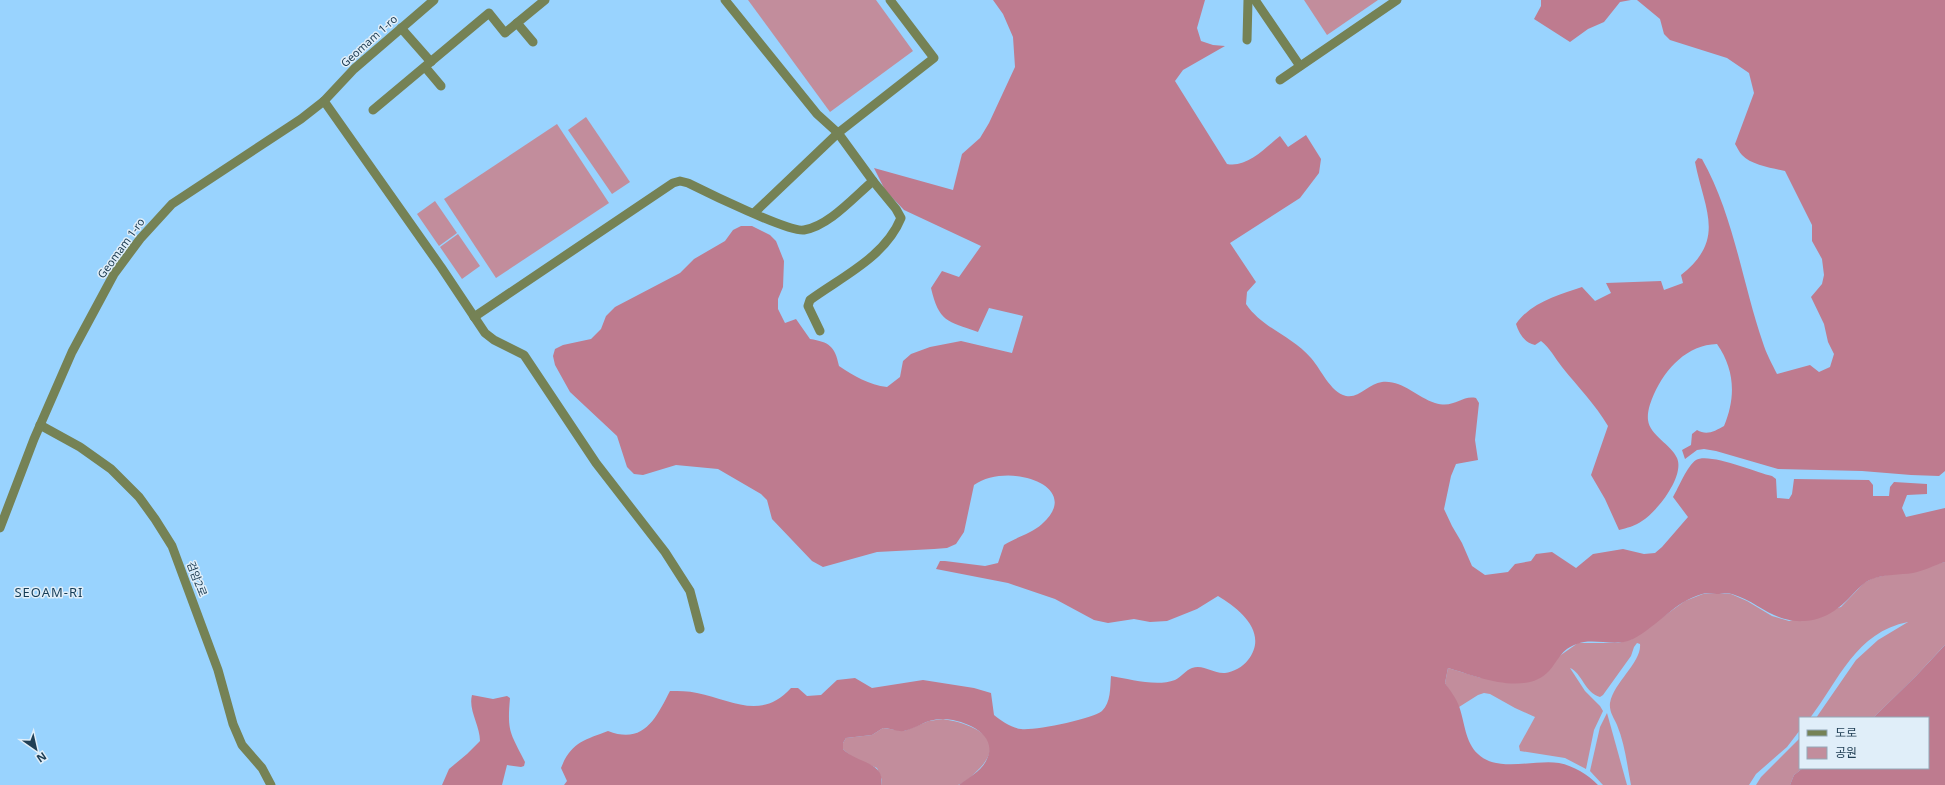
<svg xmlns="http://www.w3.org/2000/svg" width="1945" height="785" viewBox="0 0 1945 785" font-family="'Noto Sans','Noto Sans KR',sans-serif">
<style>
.green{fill:#c28d9c}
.forest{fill:#be7b8f}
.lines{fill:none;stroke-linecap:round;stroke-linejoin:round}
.minor{stroke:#758255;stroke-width:9}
.labels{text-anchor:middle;stroke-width:3;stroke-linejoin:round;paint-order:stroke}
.street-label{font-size:11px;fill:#203f55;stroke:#e0eef9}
.quarter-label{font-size:13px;letter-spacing:1px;fill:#153d57;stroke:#e0eef9}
</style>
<rect width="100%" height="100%" fill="#99d3fe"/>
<g class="green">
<polygon points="748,0 876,0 913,51 830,112"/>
<polygon points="1304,0 1378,0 1327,35"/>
<polygon points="586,117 630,182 612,194 568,130"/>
<polygon points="557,124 609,203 496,278 444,199"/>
<polygon points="435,201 457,233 439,246 417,214"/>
<polygon points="458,234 480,266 462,279 440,247"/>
<path d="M1945,562v83l-3,3 -26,28 -43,42h-57l40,-58 22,-20 30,-18c-52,10 -69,58 -98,96h-10v12l-13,17 -31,27 -7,11h-118c-4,-20 -6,-41 -14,-60 -3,-7 -8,-13 -7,-22 4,-21 32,-41 30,-59l-3,-1 -3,4 -3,9 -28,39 -3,2c-15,-4 -18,-24 -30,-29l15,23 15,15 3,5 -9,19 -8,39 -21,-11 -45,-7 -1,-5 16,-29 -20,-9 -25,-14 -6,-1 -6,2 -19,12 -14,-24 3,-15 33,10 67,-7 10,-14 20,-14h40l14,-4 53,-38 18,-7h28l16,7 25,15 17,5 52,-14 23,-24 9,-5z"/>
<polygon points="1607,713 1627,785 1603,785 1590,771 1600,727"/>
<path d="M943,719c26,4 66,18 37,49 -5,5 -15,15 -22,17 -6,0 -15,0 -21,0 -19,0 -37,0 -56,0l1,-5 -5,-12 -25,-11 -9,-8v-6l3,-5 26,-3 11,-7 21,3 25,-10z"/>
<polygon points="1800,738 1800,768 1803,768 1794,775 1790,785 1756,785 1761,777"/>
</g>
<g class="forest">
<path d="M993,0h212l-8,28 4,13 12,4 12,1 -42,24 -8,11 52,83c20,4 38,-16 53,-28l8,11 18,-12 15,24 -2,14 -19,25 -70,45 26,39 -9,10 -1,12c16,24 46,32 65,54 10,11 19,34 35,38 13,3 23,-13 36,-14 21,-2 34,15 53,21 20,6 26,-8 41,-5l3,5 -4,37 3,20 -22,4 -5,12 -7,33 8,17 10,17 10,23 13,9 23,-3 7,-8 16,-3 5,-7 16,-2 24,16 17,-14 30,-5 21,5 11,-1 7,-6 26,-30 -15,-20c6,-10 14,-31 23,-37 12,-8 60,12 76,16l4,3 1,19 12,1 3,-5 2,-15 75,1 4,5v11h16l1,-9 4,-5 33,2v10l-20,1 -5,13 4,9 39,-9v54c-11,3 -21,9 -32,11 -13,2 -29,1 -41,6 -8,3 -13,9 -19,15 -14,15 -28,26 -49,27 -31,2 -45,-19 -72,-27 -5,-1 -11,0 -15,0 -5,0 -11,-1 -15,0 -28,8 -44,32 -69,45 -18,9 -39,-2 -56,5 -16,5 -18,16 -28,27 -24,26 -73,5 -101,-3l-3,15c5,7 11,15 14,23 6,17 6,36 19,48 19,19 57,5 81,9 15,3 28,11 39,22h-639c9,-7 22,-14 27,-24 15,-27 -23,-42 -44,-42 -17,0 -24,9 -38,12 -6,1 -14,-3 -21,-3l-11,7 -26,3 -3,5v6c13,14 43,13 38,36h-317l3,-4 -6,-13c10,-26 24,-28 47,-37 36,14 48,-13 62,-40 9,0 18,0 27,2 35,7 64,28 94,-5h7l9,8 14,-1 16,-15 18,-2 17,10 51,-8 51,8 17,5 3,22c7,6 18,13 27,14 13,2 71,-10 81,-18 9,-9 8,-23 9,-35 19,3 45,11 64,4 6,-3 11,-10 17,-12 12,-4 21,6 33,5 8,-1 18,-6 23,-13 21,-27 -8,-51 -30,-64l-21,13 -30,12 -17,1 -16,-3 -26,4 -14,-3 -39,-21 -47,-16 -72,-14 4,-8h5l40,5 13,-3 6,-18c12,-8 27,-11 38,-21 43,-38 -34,-63 -68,-39l-10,47 -8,12 -9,4 -13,1 -57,3 -54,15 -11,-6 -40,-42 -5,-19 -6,-6 -43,-25 -42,-4 -33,10 -9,-1 -7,-7 -10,-31 -47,-44 -15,-27 -2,-9 2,-7 8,-4 28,-6 10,-10 5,-13 9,-9 65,-34 14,-14 31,-18 8,-11 8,-4h11l18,9 6,6 8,20 -1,26 -5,12v10l7,14 11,-4 14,20c19,3 25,7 29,27 15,10 30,19 48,21l13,-10 3,-16 8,-7 19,-7 31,-6 51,12 11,-37 -34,-8 -11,24c-31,-11 -39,-10 -47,-44l11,-17 17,6 22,-31 -77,-36 -19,-20 -11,-22 79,22 9,-36 18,-16 9,-15 26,-56 -2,-30 -10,-23z"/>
<polygon points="1541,0 1631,0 1620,2 1604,22 1588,29 1570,42 1534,19 1541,6"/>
<path d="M1637,0h308v471l-6,5 -28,-1 -49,-4 -84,-2 -62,-18 -12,-2 -7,1 -12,9 -3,-9 9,-5 1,-11 5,-4c10,6 18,1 27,-4 12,-29 11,-56 -7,-82 -30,1 -51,24 -63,50 -3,7 -7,17 -6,26 2,16 23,24 29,38 8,18 -20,54 -35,63 -7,5 -15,7 -23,9l-14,-31 -14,-24 17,-49c-13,-22 -30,-39 -46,-59 -7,-9 -12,-19 -21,-26l-6,4c-10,-2 -16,-11 -19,-21 15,-22 43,-29 66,-37l13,14 16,-8 -5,-10 55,-2 3,9 19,-7 -2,-8c46,-36 23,-66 14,-113l3,-4 4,1c32,57 40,123 61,184 3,10 9,21 14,31l33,-9 9,7 11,-5 4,-13 -6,-12 -4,-18 -13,-27 11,-13 2,-9 -2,-16 -10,-18v-16l-27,-54c-13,-3 -34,-6 -43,-16 -3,-3 -5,-8 -7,-11l19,-51 -5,-20 -22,-15 -57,-18 -6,-6 -4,-15z"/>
<polygon points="1945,645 1945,785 1790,785 1794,775 1803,768 1928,768 1928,718 1873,718 1916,676"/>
<path d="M472,695l21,4 14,-3 3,2c-3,34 0,34 15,64l-1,4 -3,1 -14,-2 -5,20h-60l7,-16 18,-15 13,-13c0,-16 -12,-31 -8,-46z"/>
</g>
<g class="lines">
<g class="minor">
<path d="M725,0l92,114 21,19 35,48 23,28 5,9c-16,39 -58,58 -91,82l-2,6 12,25"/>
<polyline points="1255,0 1300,66"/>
<polyline points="401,28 431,62"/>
<polyline points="1247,40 1248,0"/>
<polyline points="533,42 517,23 545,0"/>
<polyline points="425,67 441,86"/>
<polyline points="1280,80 1397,0"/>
<polyline points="324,101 441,267 485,333 494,340 524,355 596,463 665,552 690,591 700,629"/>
<polyline points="373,110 489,13 505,33 517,23"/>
<polyline points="754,213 838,133 934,58 890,0"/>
<path d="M474,317l199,-134 7,-2 8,2c18,9 102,50 116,47 25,-4 50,-33 69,-49"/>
<polyline points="40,425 80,447 111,469 139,497 155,519 172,546 218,670 233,724 242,745 262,768 271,785"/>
<polyline points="0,528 34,439 72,352 114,274 140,239 172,204 301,119 324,101 354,69 434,0"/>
</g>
</g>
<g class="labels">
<g class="street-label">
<text transform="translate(369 41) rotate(-42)" y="4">Geomam 1-ro</text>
<text transform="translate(121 248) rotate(-54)" y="4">Geomam 1-ro</text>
<text transform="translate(197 579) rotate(69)" y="4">검암2로</text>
</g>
<g class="quarter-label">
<text x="49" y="597">SEOAM-RI</text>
</g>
</g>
<rect x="1799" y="717" width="130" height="52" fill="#e0eef9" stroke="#93a8b7"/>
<rect x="1807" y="730" width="20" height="6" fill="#758255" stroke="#93a8b7"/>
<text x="1835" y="737" font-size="12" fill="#203f55">도로</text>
<rect x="1807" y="747" width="20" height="12" fill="#c28d9c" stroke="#93a8b7"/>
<text x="1835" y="757" font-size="12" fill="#203f55">공원</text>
<g transform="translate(36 749) rotate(146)" stroke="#e0eef9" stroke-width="3" paint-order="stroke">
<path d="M0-3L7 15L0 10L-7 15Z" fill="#203f55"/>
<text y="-6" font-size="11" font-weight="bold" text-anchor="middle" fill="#203f55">N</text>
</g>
</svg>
